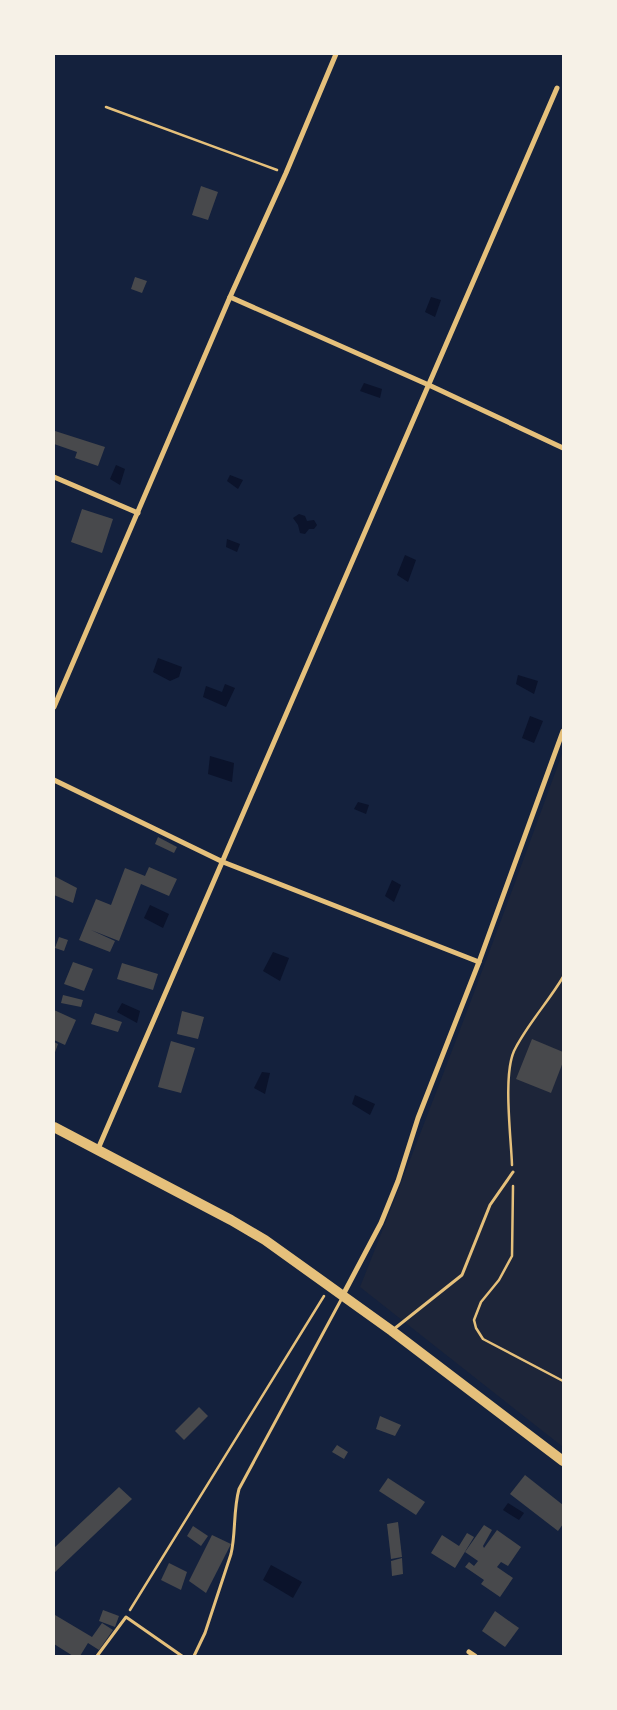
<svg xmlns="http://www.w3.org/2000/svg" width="617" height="1710" viewBox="0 0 617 1710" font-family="Cabin,sans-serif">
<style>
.green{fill:#1d2539}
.water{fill:#0b132b}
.building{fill:#48494c}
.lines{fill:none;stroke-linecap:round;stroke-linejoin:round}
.path{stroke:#e5c07b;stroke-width:2.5}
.service{stroke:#e5c07b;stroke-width:3}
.minor{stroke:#e5c07b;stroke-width:5}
.primary{stroke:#e5c07b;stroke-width:10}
</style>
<rect width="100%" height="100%" fill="#14213d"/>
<path class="green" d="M563,751v696l-203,-160c71,-178 138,-356 203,-536z"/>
<g class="water">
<polygon points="431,297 441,300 435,317 425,312"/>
<polygon points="364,383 382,389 380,398 360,391"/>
<polygon points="116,465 125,469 120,485 110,479"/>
<polygon points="230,475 243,480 238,489 227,481"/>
<polygon points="299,514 305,516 307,521 314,520 317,525 314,529 309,529 305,534 300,533 298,525 293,518"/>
<polygon points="227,539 240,544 237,552 226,547"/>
<polygon points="405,555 416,560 408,582 397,575"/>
<polygon points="158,658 182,667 179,677 170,681 153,672"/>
<polygon points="518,675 538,681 534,694 516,684"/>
<polygon points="225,684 235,688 226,707 203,697 206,686 222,692"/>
<polygon points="530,716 543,721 534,743 522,738"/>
<polygon points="210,756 234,763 232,782 208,774"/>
<polygon points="358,802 369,805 366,814 354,809"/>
<polygon points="392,880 401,885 394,902 385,896"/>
<polygon points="150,905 169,914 163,928 144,918"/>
<polygon points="273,952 289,958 280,981 263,971"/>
<polygon points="122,1003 140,1011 137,1023 117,1012"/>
<polygon points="262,1072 270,1073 265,1094 254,1088"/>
<polygon points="355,1095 375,1104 370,1115 352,1104"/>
<polygon points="508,1503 524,1513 519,1520 503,1510"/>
<polygon points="271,1565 302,1582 293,1598 263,1580"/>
</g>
<g class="building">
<polygon points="201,186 218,192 208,220 192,215"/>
<polygon points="135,277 147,281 142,293 131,289"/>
<polygon points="55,431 105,447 98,466 75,458 77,452 54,444"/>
<polygon points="82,509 113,519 102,553 71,542"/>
<polygon points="158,837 177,847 174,853 155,844"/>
<polygon points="149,867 177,879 169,896 141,884 119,941 91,930 115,941 110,952 79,940 96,899 111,905 125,868 145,876"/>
<polygon points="54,876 77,888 73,903 54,895"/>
<polygon points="59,937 68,940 64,951 55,948"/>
<polygon points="73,962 93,969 84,991 64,984"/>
<polygon points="122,963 158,974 153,990 117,979"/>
<polygon points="63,995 83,1000 81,1007 61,1003"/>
<polygon points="54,1010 76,1020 65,1045 54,1040"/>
<polygon points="182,1011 204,1017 198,1039 177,1034"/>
<polygon points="95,1013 122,1022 118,1032 91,1024"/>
<polygon points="532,1039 563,1052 563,1062 551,1093 516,1079"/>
<polygon points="171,1041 195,1048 181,1093 158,1087"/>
<polygon points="54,1042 58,1044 54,1055"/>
<polygon points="199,1407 208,1416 184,1440 175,1431"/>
<polygon points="380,1416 401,1425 395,1436 376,1429"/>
<polygon points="337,1445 348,1452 344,1459 332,1452"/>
<polygon points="525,1475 563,1505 563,1524 558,1531 510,1494"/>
<polygon points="388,1478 425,1502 416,1515 379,1491"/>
<polygon points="119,1487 132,1499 54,1573 54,1548"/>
<polygon points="398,1522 402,1557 391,1559 387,1524"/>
<polygon points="484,1525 492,1530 483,1546 484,1548 497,1530 521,1547 508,1566 501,1562 497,1567 513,1578 500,1597 481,1584 484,1580 465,1567 469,1562 474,1566 478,1561 465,1552"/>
<polygon points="193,1526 208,1536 201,1546 187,1536"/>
<polygon points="467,1533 474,1537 455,1568 431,1553 442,1535 459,1546"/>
<polygon points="212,1535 231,1544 206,1593 189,1581"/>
<polygon points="402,1558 403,1574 392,1576 391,1561"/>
<polygon points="169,1563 187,1572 181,1590 161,1580"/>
<polygon points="103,1610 119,1616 115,1627 99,1621"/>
<polygon points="495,1611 519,1628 505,1647 482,1631"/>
<polygon points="55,1615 92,1637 102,1623 113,1630 99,1650 88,1643 80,1656 73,1656 54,1644"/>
</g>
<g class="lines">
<g class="path">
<polyline points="106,107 277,170"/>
<path d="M512,1165c-1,-29 -9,-89 2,-114 12,-25 35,-50 49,-74"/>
<polyline points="513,1186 512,1256 499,1280 481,1302 474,1320 476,1328 483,1339 563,1381"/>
<polyline points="130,1610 324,1296"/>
</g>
<g class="service">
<polyline points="394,1329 462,1275 490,1205 513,1172"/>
<polyline points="97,1656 126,1617 182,1656"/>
<path d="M194,1656l11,-23 26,-79c5,-21 2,-43 8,-65l103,-191"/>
</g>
<g class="minor">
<polyline points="230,297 431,386 563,448"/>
<polyline points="54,477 138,513"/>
<polyline points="54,707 230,297 286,173 336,54"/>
<polyline points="54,780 223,862 479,962"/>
<path d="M98,1149c153,-353 308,-706 459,-1061"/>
<polyline points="343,1295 381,1223 398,1181 418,1118 479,962 563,731"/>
<polyline points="469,1652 475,1656"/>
</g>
<polyline class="primary" points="54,1127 231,1220 265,1240 392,1331 563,1461"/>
</g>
<rect width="617" height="1710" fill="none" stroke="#f6f1e7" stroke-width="110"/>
</svg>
